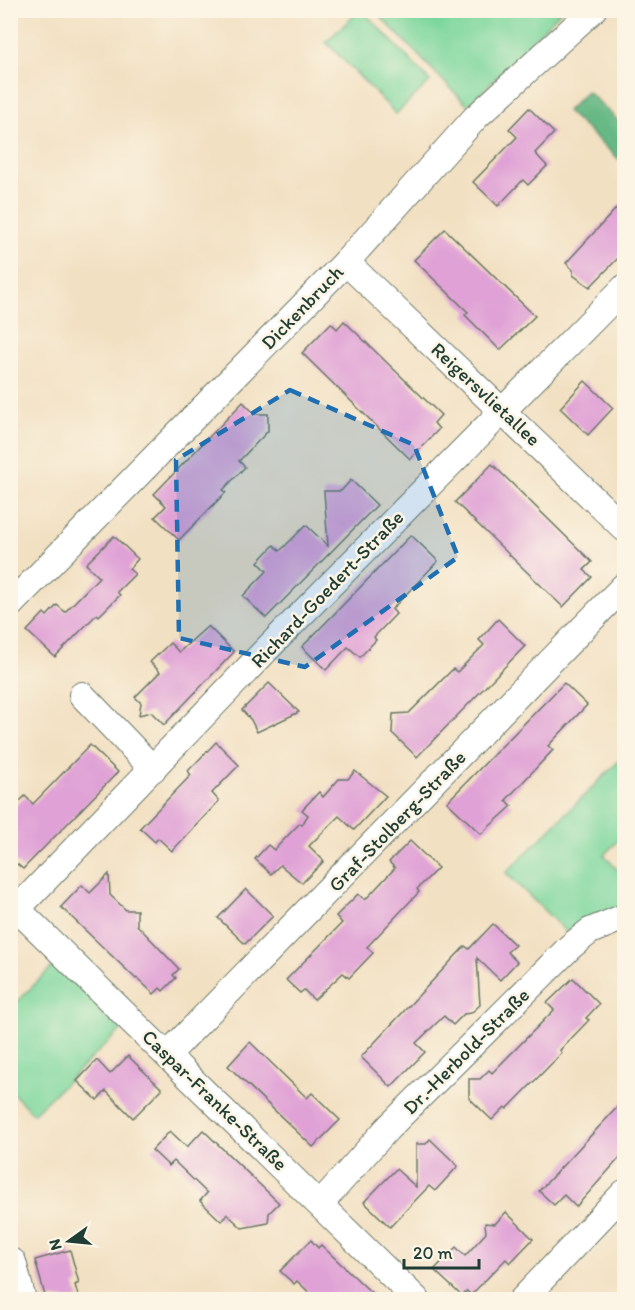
<svg xmlns="http://www.w3.org/2000/svg" width="635" height="1310" viewBox="0 0 635 1310" font-family="Itim,sans-serif">
<style>
.green{fill:#7dd79d;stroke:#4e8a68;stroke-width:1.5}
.forest{fill:#66b884;stroke:#427a5c;stroke-width:1.5}
.building{fill:#e0a2d6}
.lines{fill:none;stroke-linecap:round;stroke-linejoin:round}
.minor-casing{stroke:#697666;stroke-width:28}
.minor{stroke:#fff;stroke-width:26}
.marked{fill:#1f6fb2;fill-opacity:0.2;stroke:#1f6fb2;stroke-width:4.5;stroke-dasharray:12 8;stroke-linejoin:round}
.labels{text-anchor:middle;stroke-width:5;stroke-linejoin:round;paint-order:stroke}
.street-label{font-size:20px;fill:#1f3d34;stroke:#fcf5e5}
</style>
<rect width="100%" height="100%" fill="#fcf5e5"/>
<filter id="ink" filterUnits="userSpaceOnUse"><feTurbulence type="fractalNoise" baseFrequency=".0167" numOctaves="2"/><feDisplacementMap in="SourceGraphic" scale="12" xChannelSelector="R" yChannelSelector="G"/><feConvolveMatrix kernelMatrix="1 2 1 2 8 2 1 2 1" color-interpolation-filters="sRGB"/></filter>
<filter id="wash" filterUnits="userSpaceOnUse"><feTurbulence type="fractalNoise" baseFrequency=".008" numOctaves="4" result="noise"/><feDisplacementMap in="SourceGraphic" scale="24" xChannelSelector="R" yChannelSelector="G"/><feGaussianBlur stdDeviation="1.35" result="paint"/><feColorMatrix in="noise" values="0 0 0 0 0 0 0 0 0 0 0 0 0 0 0 0 0 1.4 0 .05"/><feComposite in="paint" operator="in"/></filter>
<g filter="url(#wash)">
<rect width="100%" height="100%" fill="#f2e0c2"/>
<g class="green">
<polygon points="359,11 363,11 430,81 396,114 326,42"/>
<polygon points="375,11 561,11 468,106"/>
<polygon points="624,756 624,834 604,855 624,877 624,907 585,921 567,933 506,873"/>
<polygon points="54,965 123,1028 33,1114 11,1091 11,1008"/>
</g>
<polygon class="forest" points="587,91 624,126 624,164 567,111"/>
<g id="blocks">
<g class="building">
<polygon points="529,108 554,133 535,153 547,166 528,185 523,180 498,206 473,182 517,137 509,129"/>
<polygon points="624,200 624,252 590,287 573,275 573,270 566,263"/>
<polygon points="445,229 535,316 500,350 465,315 468,312 414,260"/>
<polygon points="344,321 441,415 434,423 439,429 410,459 302,353 331,323 337,329"/>
<polygon points="585,381 613,408 588,435 560,408"/>
<polygon points="243,402 255,414 268,414 268,431 239,461 245,467 223,490 226,492 179,540 155,517 166,506 154,494"/>
<polygon points="492,464 592,562 584,570 592,577 563,607 455,502"/>
<polygon points="351,480 377,505 266,618 243,596 267,571 258,562 274,545 280,551 306,525 328,546 324,491 341,491"/>
<polygon points="411,535 438,561 392,609 396,614 374,637 376,640 360,657 348,647 326,670 302,647"/>
<polygon points="114,536 138,559 129,569 135,574 117,592 120,595 99,616 97,614 55,657 27,631 44,613 47,616 57,605 65,612 99,577 86,564"/>
<polygon points="498,619 525,646 417,757 392,733 393,714 409,713 453,669 457,672 484,645 479,640"/>
<polygon points="208,626 234,652 164,725 151,712 139,715 141,703 135,697 160,672 150,662 170,643 179,652"/>
<polygon points="269,683 299,712 257,732 251,720 242,710"/>
<polygon points="564,683 587,705 548,746 553,750 506,800 512,806 481,834 447,802"/>
<polygon points="216,742 239,765 212,793 219,801 172,851 158,838 155,842 140,828 191,775 188,771"/>
<polygon points="90,745 118,772 23,869 10,858 10,811 25,796 33,804"/>
<polygon points="355,771 386,796 354,830 339,816 309,846 324,861 302,883 280,865 271,874 255,859 268,845 274,850 300,823 302,825 308,815 302,810 319,792 323,797 339,779 348,779"/>
<polygon points="410,841 438,868 417,889 419,892 367,947 373,953 349,978 343,973 314,1000 304,990 300,993 286,980 342,923 336,916 358,894 365,900 395,868 389,862"/>
<polygon points="109,874 110,895 126,910 137,910 137,925 179,969 173,975 176,978 163,991 160,988 154,994 137,978 136,979 61,907 82,885 90,893"/>
<polygon points="246,889 273,916 245,944 218,918"/>
<polygon points="493,924 515,945 507,952 517,962 500,980 477,958 480,1005 471,1013 464,1014 453,1025 444,1016 416,1043 425,1052 391,1087 361,1057 465,946 469,949"/>
<polygon points="573,978 599,1004 586,1018 589,1020 560,1050 562,1053 507,1109 505,1107 492,1120 469,1098 469,1079 480,1079 489,1070 492,1073 554,1010 547,1003"/>
<polygon points="250,1042 307,1098 312,1093 340,1120 313,1147 228,1066"/>
<polygon points="128,1056 162,1089 133,1118 106,1091 97,1100 77,1081 97,1060 110,1074"/>
<polygon points="624,1100 624,1153 576,1207 564,1195 554,1205 539,1191"/>
<polygon points="203,1130 279,1203 269,1213 268,1223 242,1228 227,1214 221,1221 200,1201 207,1193 174,1161 169,1166 152,1150 170,1131 187,1147"/>
<polygon points="430,1139 458,1166 435,1191 429,1186 390,1227 364,1202 396,1169 416,1187 416,1144 426,1144"/>
<polygon points="506,1212 533,1239 510,1263 506,1259 471,1295 467,1291 462,1296 434,1270 456,1247 465,1256 486,1233 485,1223 495,1224"/>
<polygon points="311,1240 318,1248 321,1245 378,1299 316,1299 297,1281 294,1284 280,1271"/>
<polygon points="70,1250 79,1283 75,1285 79,1299 46,1299 35,1260"/>
</g>
</g>
</g>
<g filter="url(#ink)">
<use href="#blocks" fill-opacity="0" stroke="#697666" stroke-width="1.5"/>
<g class="lines">
<g class="minor-casing">
<g id="minor">
<polyline points="346,262 624,528"/>
<polyline points="10,605 346,262 476,117 593,10"/>
<polyline points="82,695 153,769"/>
<polyline points="10,902 417,1300"/>
<polyline points="17,909 267,649 624,288"/>
<polyline points="168,1054 624,586"/>
<polyline points="321,1203 387,1129 571,946 590,931 624,917"/>
<polyline points="13,1262 23,1300"/>
<polyline points="522,1300 624,1193"/>
</g>
</g>
<use href="#minor" class="minor"/>
</g>
</g>
<path class="marked" d="M290,390l124,55 44,112 -153,110 -126,-29 -3,-178z"/>
<g class="labels">
<g class="street-label">
<text transform="translate(302 307) rotate(-46)" y="7">Dickenbruch</text>
<text transform="translate(486 394) rotate(43)" y="7">Reigersvlietallee</text>
<text transform="translate(327 589) rotate(-46)" y="7">Richard-Goedert-Straße</text>
<text transform="translate(397 821) rotate(-46)" y="7">Graf-Stolberg-Straße</text>
<text transform="translate(466 1051) rotate(-45)" y="7">Dr.-Herbold-Straße</text>
<text transform="translate(215 1100) rotate(44)" y="7">Caspar-Franke-Straße</text>
</g>
</g>
<rect width="635" height="1310" fill="none" stroke="#fcf5e5" stroke-width="36"/>
<g transform="translate(69 1241) rotate(255)" stroke="#fcf5e5" stroke-width="4.5" paint-order="stroke">
<path d="M0-4.5L10 22L0 15L-10 22Z" fill="#1f3d34"/>
<text y="-9" font-size="16" font-weight="bold" text-anchor="middle" fill="#1f3d34">N</text>
</g>
<path d="M404 1259v9h75v-9" fill="none" stroke="#1f3d34" stroke-width="3"/>
<text x="413" y="1259" font-size="18" fill="#1f3d34" stroke="#fcf5e5" stroke-width="4.5" paint-order="stroke">20 m</text>
</svg>
